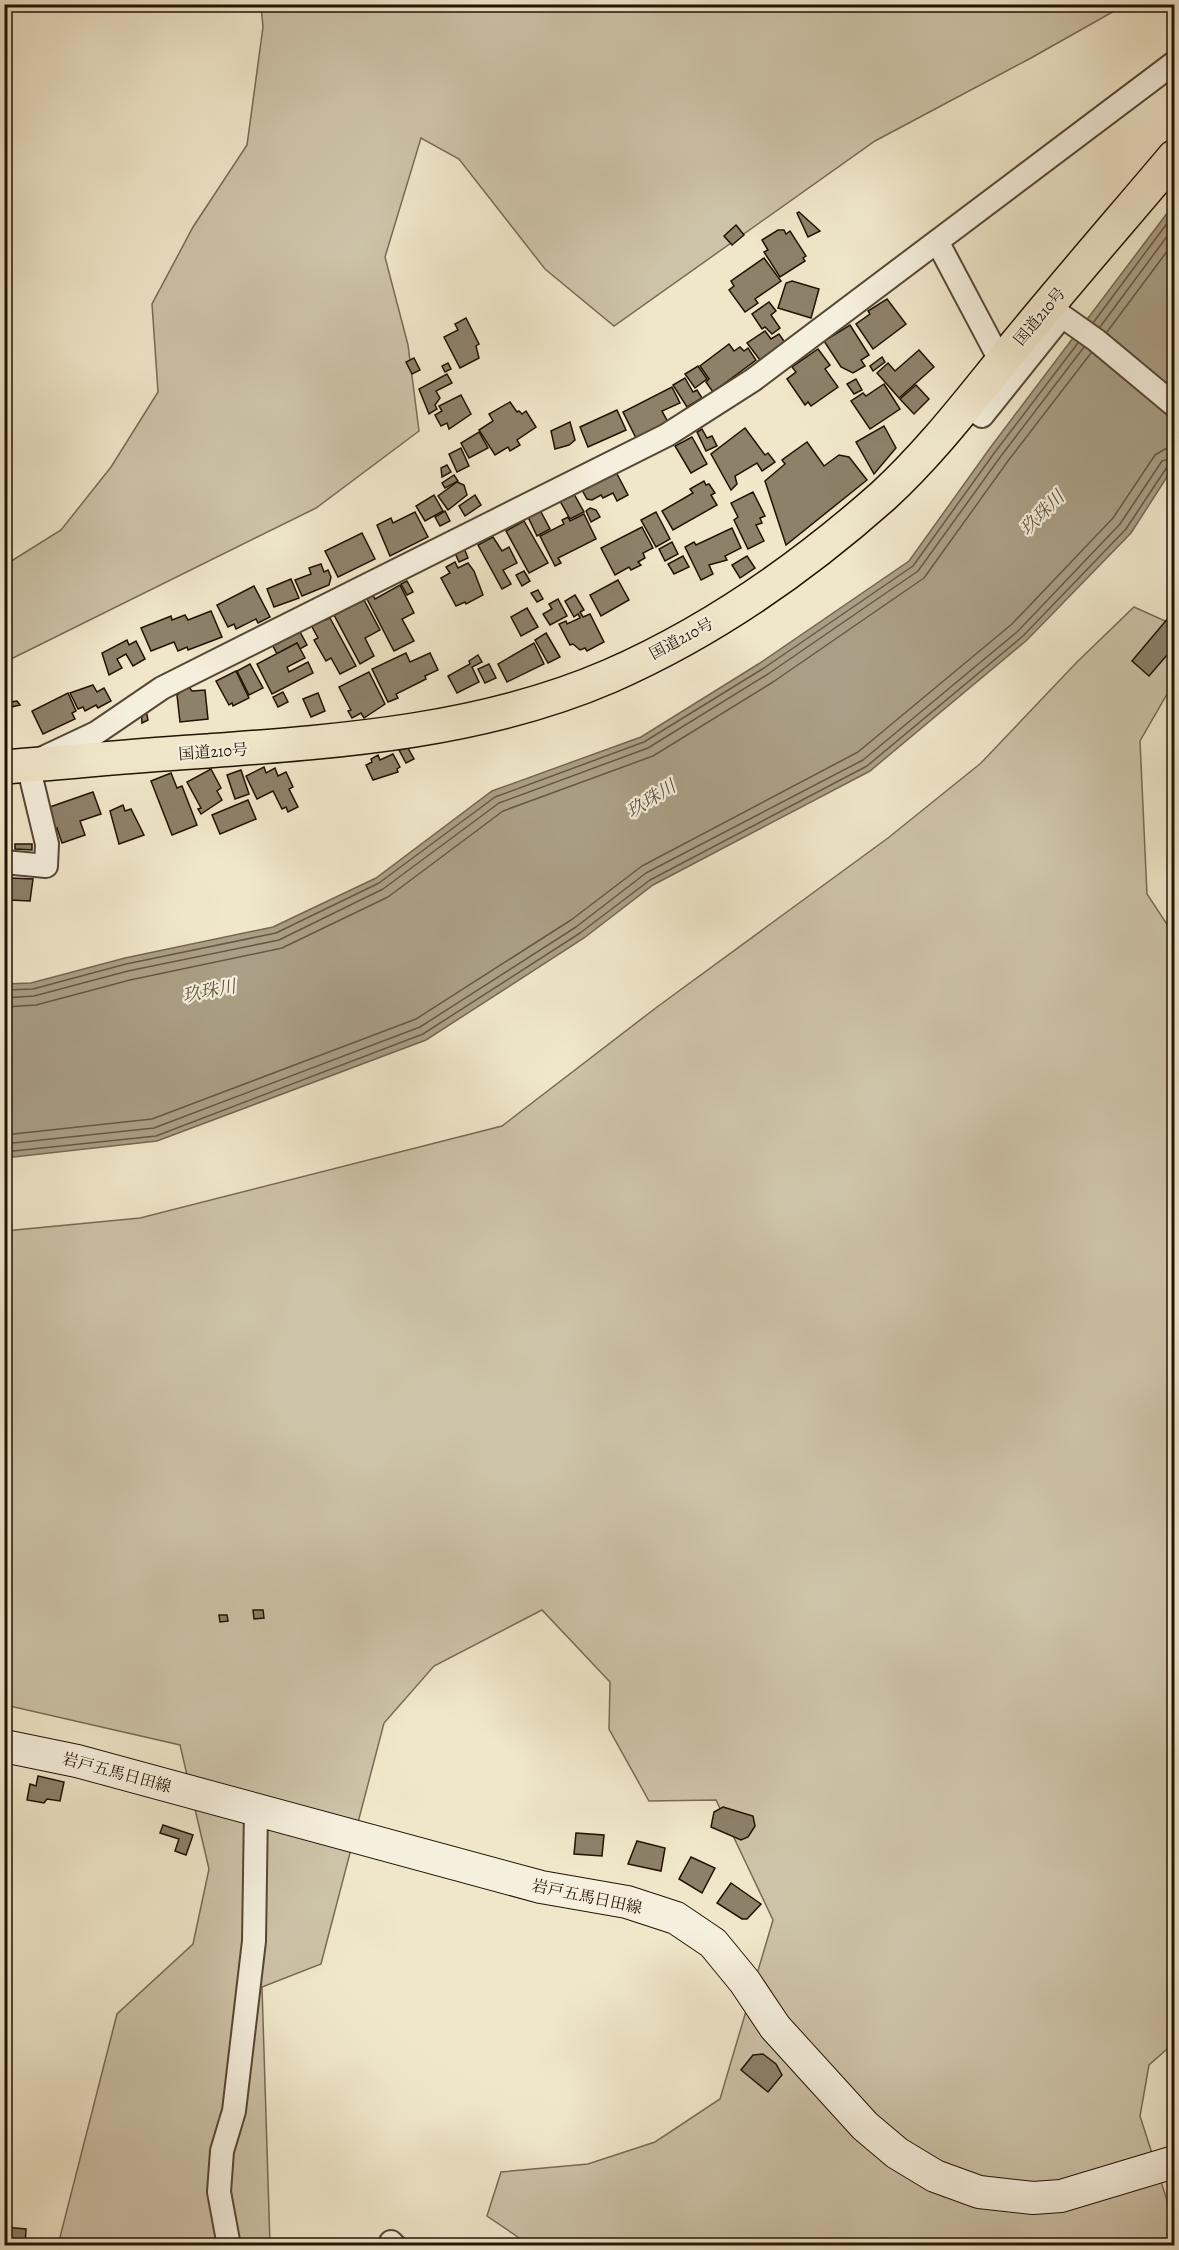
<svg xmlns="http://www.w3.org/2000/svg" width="1179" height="2250" viewBox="0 0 1179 2250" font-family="Alegreya,'Noto Serif JP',serif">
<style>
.green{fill:#cdc3a8;stroke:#786a55;stroke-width:1.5}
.water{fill:#aa9f86;stroke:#746751;stroke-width:1.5}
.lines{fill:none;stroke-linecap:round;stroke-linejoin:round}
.shore{stroke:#665844;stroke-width:1.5}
.building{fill:#8d816a;stroke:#221202;stroke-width:1.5}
.minor-casing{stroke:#564734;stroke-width:26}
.secondary-casing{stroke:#221202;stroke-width:34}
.trunk-casing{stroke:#221202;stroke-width:36}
.minor{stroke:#f5efdd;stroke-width:22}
.secondary{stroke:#f5efdd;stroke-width:32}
.trunk{stroke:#f0e7ca;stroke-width:33}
.labels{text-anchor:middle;stroke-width:4.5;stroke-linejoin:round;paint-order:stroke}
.street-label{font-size:16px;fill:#221202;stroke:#f5efdd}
.water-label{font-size:18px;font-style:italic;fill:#5f513d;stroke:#f5efdd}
</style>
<rect width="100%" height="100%" fill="#f0e7ca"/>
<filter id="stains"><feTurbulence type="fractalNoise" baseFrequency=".00333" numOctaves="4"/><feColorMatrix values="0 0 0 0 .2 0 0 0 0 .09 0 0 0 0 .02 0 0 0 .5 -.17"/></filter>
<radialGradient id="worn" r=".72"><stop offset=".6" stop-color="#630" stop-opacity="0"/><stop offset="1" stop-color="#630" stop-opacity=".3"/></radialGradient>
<g class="green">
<polygon points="261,5 1125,5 1031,58 875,141 614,326 545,269 459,159 421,138 385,257 408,345 419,431 316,508 5,662 5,565 61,530 111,467 158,392 152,304 193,227 247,145 263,27"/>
<polygon points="1134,607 1174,625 1174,682 1140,741 1147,894 1168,926 1174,931 1174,2043 1149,2065 1140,2116 1174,2222 1174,2245 531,2246 487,2216 501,2172 588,2164 655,2142 720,2099 773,1920 716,1800 649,1801 609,1729 610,1682 542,1610 434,1666 384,1723 321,1964 262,1987 270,2245 58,2245 117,2014 193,1944 209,1869 180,1745 5,1705 5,1231 140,1218 502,1126 657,1007 888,838 981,763 1077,662"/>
</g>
<polygon class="water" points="1174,204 1174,466 1131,533 1027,640 870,771 653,885 584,938 426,1040 157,1141 5,1158 5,984 31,983 125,958 273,927 376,878 492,791 641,737 760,663 909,561 990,448"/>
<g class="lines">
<g class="shore">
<polyline points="1093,323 1174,214"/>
<polyline points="1100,327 1174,227"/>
<polyline points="1107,332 1174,242"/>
<polyline points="4,990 33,989 126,964 276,933 379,883 495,797 644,742 764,668 913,566 995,452 1078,343"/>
<polyline points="4,998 34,996 128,971 279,940 383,889 499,803 648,748 768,674 918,571 1001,456 1084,347"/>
<polyline points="4,1007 36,1005 130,980 282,948 388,897 503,811 653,756 773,682 924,578 1008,461 1091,353"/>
<polyline points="4,1135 152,1119 416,1019 571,920 642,866 858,752 1012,624 1113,518 1155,455 1165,449 1174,448"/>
<polyline points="4,1144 154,1128 420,1027 576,927 646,873 863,760 1018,631 1120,524 1162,461 1174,457"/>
<polyline points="4,1152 156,1136 423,1034 580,933 650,880 867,766 1023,636 1126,529 1167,467 1174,464"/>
</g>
</g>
<g class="building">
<polygon points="799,212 820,231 808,237 797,213"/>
<polygon points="736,225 744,235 732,245 724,236"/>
<polygon points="778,230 784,230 786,234 790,231 806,256 803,258 805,261 780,277 764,252 768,250 762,240"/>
<polygon points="764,258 781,281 755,299 758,303 745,312 729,290 734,286 731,281"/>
<polygon points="792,281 819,289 811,318 778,308 786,283"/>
<polygon points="887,299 906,324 873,349 856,324 870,314 868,311"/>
<polygon points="769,302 776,311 771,315 780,328 772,334 765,327 762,329 752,314"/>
<polygon points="466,318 479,344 476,346 479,358 460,368 444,337 458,330 455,324"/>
<polygon points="850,325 869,355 861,360 865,366 853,373 841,367 824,341"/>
<polygon points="765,331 771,339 779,334 786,344 763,364 747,343"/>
<polygon points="729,344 734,351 740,347 744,351 748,348 756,360 713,392 706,382 709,379 700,366"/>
<polygon points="818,349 830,365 825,369 838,387 811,406 808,402 805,405 787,379 796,372 792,367"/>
<polygon points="919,350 934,367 899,398 877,373 888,363 895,371"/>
<polygon points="882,357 885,362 873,371 870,366"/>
<polygon points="414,358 420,370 412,374 406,362"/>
<polygon points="448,363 451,369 445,372 442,366"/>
<polygon points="698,366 707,379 695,388 685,374"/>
<polygon points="447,374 452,383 436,391 440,398 435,405 437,409 429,414 419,389"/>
<polygon points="685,378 693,392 697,390 702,398 687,407 673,385"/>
<polygon points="856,379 862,390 854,394 847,384"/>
<polygon points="884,384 900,409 870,429 851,401 863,393 866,396"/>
<polygon points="916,385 929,399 914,414 900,399"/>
<polygon points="672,387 680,403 662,411 669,424 637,440 623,412"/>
<polygon points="461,395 471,414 449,429 447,423 441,426 435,415 442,411 439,406"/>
<polygon points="510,402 517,412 519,411 522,414 526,411 536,427 517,440 520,445 510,451 508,447 495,455 479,430 493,421 489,414"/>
<polygon points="617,410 626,430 588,447 580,427"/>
<polygon points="570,422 575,440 569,445 555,449 551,431"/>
<polygon points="884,426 896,448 874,474 856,442"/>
<polygon points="745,428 765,455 768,453 775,462 762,471 757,463 735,476 737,484 731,490 711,454"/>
<polygon points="702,429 707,438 712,436 717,446 706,451 697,432"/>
<polygon points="479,432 488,448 469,458 461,443"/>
<polygon points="692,437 707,464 691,473 675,446"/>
<polygon points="807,442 824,466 839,455 849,457 867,480 786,545 765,481 785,464 782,460"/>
<polygon points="461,448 469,466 457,472 449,454"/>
<polygon points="447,465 451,472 442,477 441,468"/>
<polygon points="616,472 628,495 617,501 613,493 603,498 601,495 592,500 587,499 582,490"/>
<polygon points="454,475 458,481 445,488 442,483"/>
<polygon points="704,481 706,485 709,484 715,493 711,495 717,505 673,530 662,511 693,493 690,489"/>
<polygon points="457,482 464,485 467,495 448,510 438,496"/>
<polygon points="753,492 765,516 760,518 762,523 756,525 764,541 748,549 734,520 738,517 731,503"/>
<polygon points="574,494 584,512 570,519 560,501"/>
<polygon points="434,495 443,511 425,521 416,506"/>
<polygon points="475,495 481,505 465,516 459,506"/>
<polygon points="590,508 596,510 600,517 591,522 586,511"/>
<polygon points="540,510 550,529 537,536 528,517"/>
<polygon points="445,511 450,521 440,526 435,517"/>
<polygon points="415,512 428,537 390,556 377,525 391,518 393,523"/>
<polygon points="656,512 670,539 656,547 641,520"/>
<polygon points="584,514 596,539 558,558 561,563 555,566 540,536 564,524 562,520 568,517 570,521"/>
<polygon points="524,521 548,563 529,573 506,531"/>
<polygon points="642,527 653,548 643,553 645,558 638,562 641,565 631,570 629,567 615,575 601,548"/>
<polygon points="732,528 741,548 725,556 727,560 709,565 713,574 701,580 685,547 694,542 696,545"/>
<polygon points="362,533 375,559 338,577 325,551"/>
<polygon points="493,537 502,551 509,547 517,563 503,570 511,584 502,589 478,545"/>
<polygon points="672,542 678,554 665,561 659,549"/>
<polygon points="464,548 468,558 459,562 455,553"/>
<polygon points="683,556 689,567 674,574 668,564"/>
<polygon points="747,556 755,568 740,578 732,565"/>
<polygon points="455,562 458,568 468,563 474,571 483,595 466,604 465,602 456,606 441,578 450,573 446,567"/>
<polygon points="321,564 324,572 328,570 331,577 329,585 302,596 295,580 311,574 309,568"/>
<polygon points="524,571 530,581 522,586 516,575"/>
<polygon points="291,579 299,598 274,607 267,589"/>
<polygon points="618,580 629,600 601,616 590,595"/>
<polygon points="407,581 413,592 407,595 401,584"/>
<polygon points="400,585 414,613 402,619 414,641 394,651 367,599 373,595 375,599"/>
<polygon points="254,586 270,617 258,623 256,619 236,629 234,624 228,627 217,605"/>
<polygon points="538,590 543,599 537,602 531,593"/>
<polygon points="575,595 584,610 580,612 583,617 590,614 604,642 587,651 585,648 580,650 573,644 570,645 559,624 566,621 567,624 580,618 578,614 574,617 565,601"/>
<polygon points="558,599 567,616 550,625 543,614 552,609 549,604"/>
<polygon points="364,600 380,630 365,638 374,656 360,664 334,615"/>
<polygon points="527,608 538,627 521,636 511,617"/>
<polygon points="211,611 222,637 188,650 187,647 178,651 174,642 151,651 141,628 171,616 172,620 185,615 188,620"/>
<polygon points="1174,611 1174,647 1149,676 1132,661"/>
<polygon points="330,618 356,666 340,674 331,658 326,661 314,640 318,638 311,625"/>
<polygon points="299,630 307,645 300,649 297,643 277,654 272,644"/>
<polygon points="546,633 560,657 548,663 535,640"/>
<polygon points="127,640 129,645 136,641 145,659 133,666 126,654 117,659 122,668 109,675 102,653"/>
<polygon points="297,643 305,658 287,667 289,672 308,662 313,673 272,694 257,664"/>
<polygon points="534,643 544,664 507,682 498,664"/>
<polygon points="406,653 410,662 430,653 438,670 425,676 426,679 396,694 398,698 388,702 372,669"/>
<polygon points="478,655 482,662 472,667 479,682 457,693 448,676 470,664 469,661"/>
<polygon points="250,664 263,688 249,695 237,671"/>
<polygon points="489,664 496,678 485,683 478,669"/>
<polygon points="236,671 249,698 233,706 232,703 229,705 216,681"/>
<polygon points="369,672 385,704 364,718 361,713 352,718 348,711 351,710 339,687"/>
<polygon points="93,685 97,692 104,688 111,701 98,708 96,705 85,711 83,707 78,709 70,693"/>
<polygon points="188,686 192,691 205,690 208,719 180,722 177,695"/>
<polygon points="283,692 288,702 278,707 273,697"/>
<polygon points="68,693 76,711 72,713 75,719 43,734 32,711"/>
<polygon points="318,693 325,711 311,717 303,699"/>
<polygon points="17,701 20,705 11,707 10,702"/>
<polygon points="141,709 146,710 148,720 142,723"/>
<polygon points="408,748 414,759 406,763 399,750"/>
<polygon points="393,754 400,767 397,769 398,772 373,780 366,765 372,762 371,759 378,755 380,760"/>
<polygon points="264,767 266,773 275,768 278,776 286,772 293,787 289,789 298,807 288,812 286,807 282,809 273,791 257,799 246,776"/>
<polygon points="211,769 221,788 217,791 222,800 201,814 198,809 201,808 187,782"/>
<polygon points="241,770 249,794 235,799 227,775"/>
<polygon points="171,773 177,788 182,786 197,825 172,835 151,781"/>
<polygon points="93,792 101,814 80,821 85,835 62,843 57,828 53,833 44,809"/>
<polygon points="248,800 256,819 220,834 212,815"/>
<polygon points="123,805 125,811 131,809 144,835 119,844 110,811"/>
<polygon points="15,844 32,844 32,850 15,849"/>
<polygon points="11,878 33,879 30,901 10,900"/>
<polygon points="253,1610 263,1610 264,1618 254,1619"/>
<polygon points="219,1615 227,1615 228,1621 220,1622"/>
<polygon points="38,1776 64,1782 60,1801 47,1799 44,1803 27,1800 30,1784 36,1786"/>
<polygon points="723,1807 753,1816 755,1826 748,1837 741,1840 711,1827 714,1812"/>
<polygon points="163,1825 193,1835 186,1855 175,1851 179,1839 160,1833"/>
<polygon points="576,1833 604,1835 602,1856 574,1854"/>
<polygon points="637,1841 665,1848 661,1871 628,1864"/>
<polygon points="691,1857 715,1868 702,1893 679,1879"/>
<polygon points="731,1883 761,1904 747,1919 742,1919 717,1903"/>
<polygon points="763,2054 776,2064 782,2075 768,2092 741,2070 753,2055"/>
<polygon points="4,2227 26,2229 25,2246 4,2246"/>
</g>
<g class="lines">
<g class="minor-casing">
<g id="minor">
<polyline points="938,243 1001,362"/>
<polyline points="966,405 982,416 1062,316 1096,340 1174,405"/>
<polyline points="4,862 46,866 47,844 28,765 96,733 162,688 667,435 753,380 1174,63"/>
<polyline points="391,2242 395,2246"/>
<polyline points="229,2246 219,2192 222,2151 234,2111 254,1941 256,1809"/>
</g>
</g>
<g class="secondary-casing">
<polyline id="secondary" points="4,1746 77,1761 541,1887 627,1902 676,1918 713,1943 745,1982 775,2027 865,2126 897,2153 935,2176 979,2192 1033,2198 1061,2196 1174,2162"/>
</g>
<g class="trunk-casing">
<path id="trunk" d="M4,767c68,-5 135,-12 203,-16 136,-10 276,-20 403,-75 100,-44 192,-108 273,-180 48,-44 88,-97 129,-147 53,-65 108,-128 162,-192"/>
</g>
<use href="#minor" class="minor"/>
<use href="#secondary" class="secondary"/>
<use href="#trunk" class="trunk"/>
</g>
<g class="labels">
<g class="street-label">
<text transform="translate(1039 316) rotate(-50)" y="6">国道210号</text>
<text transform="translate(681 638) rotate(-28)" y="6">国道210号</text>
<text transform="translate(213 751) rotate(-4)" y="6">国道210号</text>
<text transform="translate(117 1772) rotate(15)" y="6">岩戸五馬日田線</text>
<text transform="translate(587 1896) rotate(12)" y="6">岩戸五馬日田線</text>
</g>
<g class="water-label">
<text transform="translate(1042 513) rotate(-45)" y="6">玖珠川</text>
<text transform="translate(651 799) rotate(-32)" y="6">玖珠川</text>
<text transform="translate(209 991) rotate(-11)" y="6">玖珠川</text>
</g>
</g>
<rect width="1179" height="2250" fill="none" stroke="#f0e7ca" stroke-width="24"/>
<rect x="6" y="6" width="1167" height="2238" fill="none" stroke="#221202" stroke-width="3"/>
<rect x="12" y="12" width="1155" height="2226" fill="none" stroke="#221202" stroke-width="1.5"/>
<rect width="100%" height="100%" filter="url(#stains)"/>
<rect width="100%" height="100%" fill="url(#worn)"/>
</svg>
